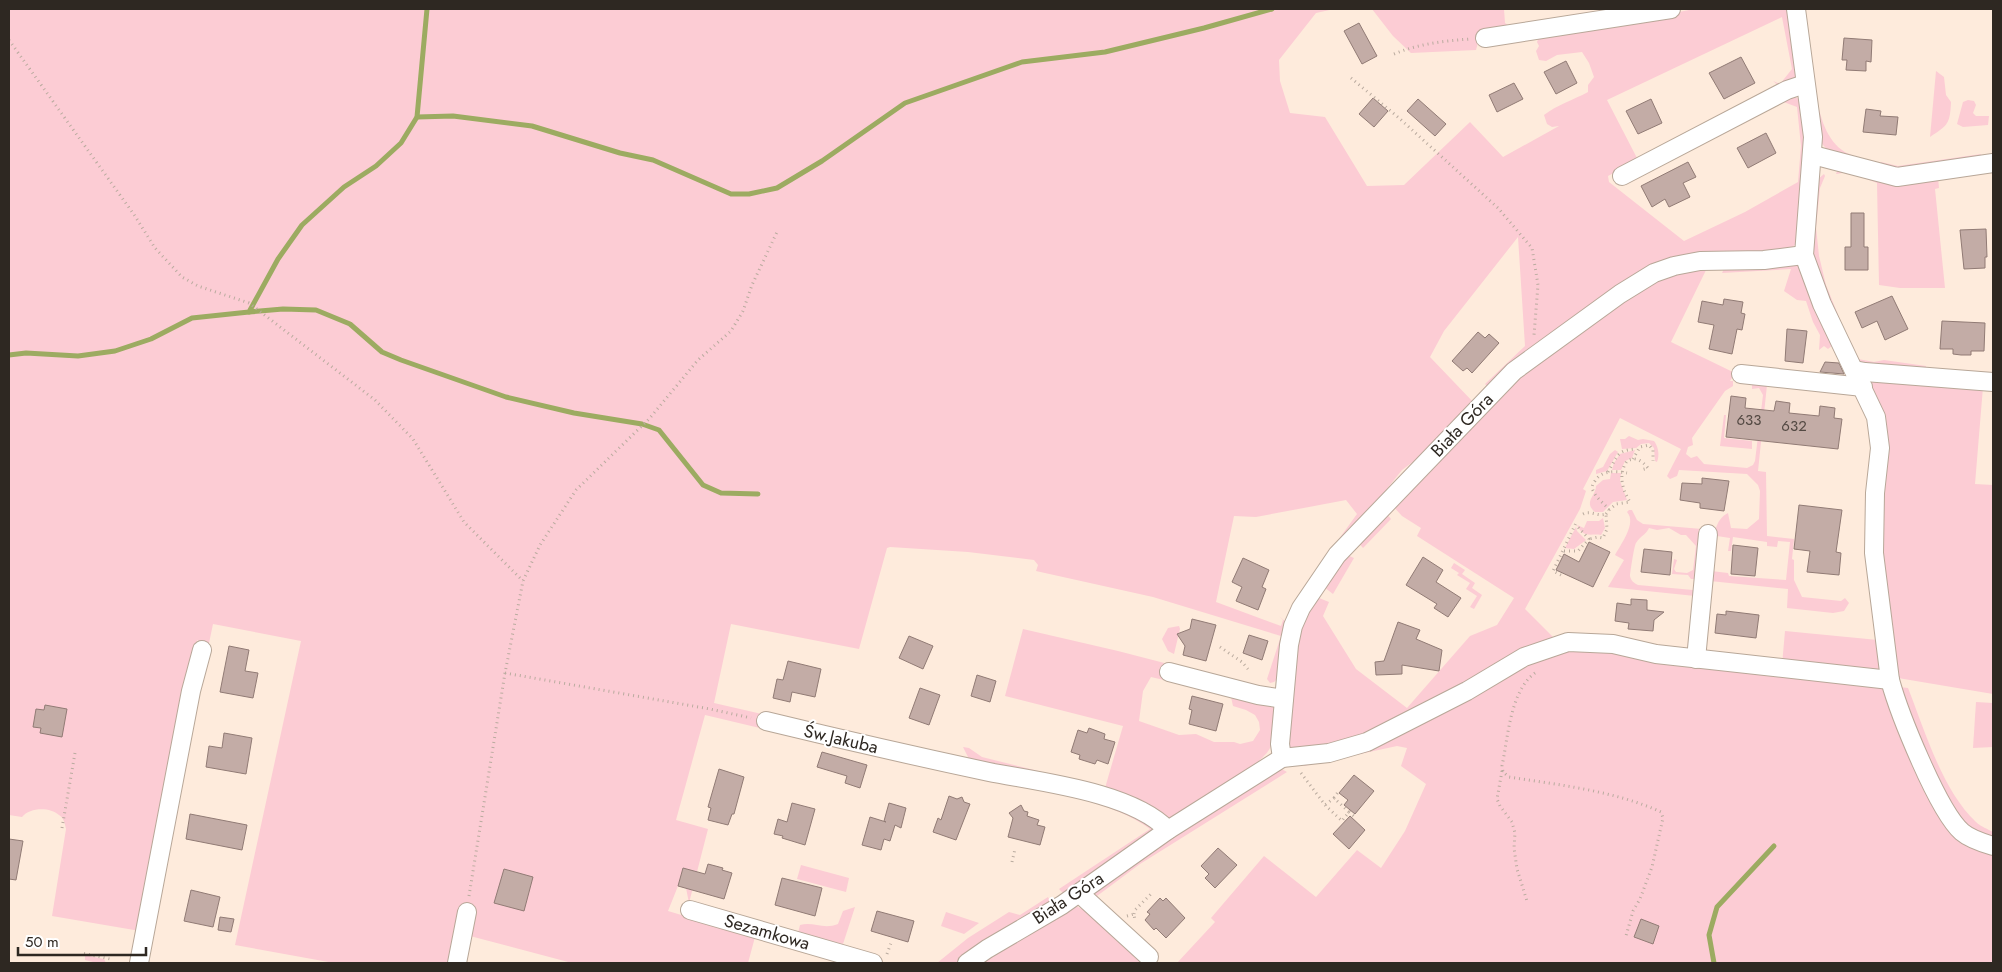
<svg xmlns="http://www.w3.org/2000/svg" width="2002" height="972" viewBox="0 0 2002 972" font-family="Jost,sans-serif">
<style>
.green{fill:#fcccd4}
.lines{fill:none;stroke-linecap:round;stroke-linejoin:round}
.stream{stroke:#9cab61;stroke-width:5}
.building{fill:#c3aca6;stroke:#917b75}
.minor-casing{stroke:#b8a798;stroke-width:20}
.path{stroke:#baab9f;stroke-width:3;stroke-dasharray:1 4;stroke-linecap:butt}
.minor{stroke:#fff;stroke-width:18}
.labels{text-anchor:middle;stroke-width:4;stroke-linejoin:round;paint-order:stroke}
.number-label{font-size:15px;fill:#534943}
.street-label{font-size:18px;fill:#2e2822;stroke:#fff}
</style>
<rect width="100%" height="100%" fill="#feebdc"/>
<g class="green">
<path d="M9,9h1325l-18,4 -37,47 1,21 10,32 35,4 42,69 37,-1 66,-63 33,35 56,-31 -7,1 -5,-3 -3,-9c13,-10 29,-15 44,-23v-7l6,-8 -5,-14 -7,-11 -25,3 -11,6 -7,-1 -3,-9 3,-5 -2,-4 3,-7 94,-14 60,-12h96l7,68 -3,5 -15,4 -6,-5 7,3 12,-15 -10,-52 -175,83 31,60 -30,16 1,6 75,59 61,-29 53,-30 3,-36 -4,-39 -16,-6 10,-6 10,5 7,28 -10,113 -6,7 -8,4 -91,3 -204,133 -4,-4 40,-38 -7,-109 -74,94 -14,26 45,47 -41,42 -32,24 -104,130 -1,-3 60,-83 -11,-14 -90,17 -22,-1 -18,86 65,24 2,-6 -4,-4 8,7 -10,56 -3,3 -4,1 -3,-4 14,-43 -128,-39 -117,-26 2,-6 -4,-5 -66,-8 -78,-5 -3,1 -28,101 -128,-25 -17,79 57,13 -7,13 -59,-14 -29,105 32,9 -19,74 -3,-15 -8,-2 -10,25 87,26 -7,26h-176l-102,-27 -21,27h-115l-99,-18 66,-304 -88,-17 -5,24 -11,-8 -17,83 -40,208 -88,-15 14,-87c-1,-5 -2,-11 -7,-14 -9,-8 -29,-8 -37,2l-13,-2z"/>
<polygon points="1372,9 1504,9 1505,23 1509,26 1480,35 1476,50 1411,53 1393,36"/>
<path d="M1936,71l8,6 2,18 5,7c-1,22 -3,23 -21,35z"/>
<path d="M1815,91c4,20 9,46 27,59 5,4 13,6 18,8 -49,0 -44,-30 -45,-67z"/>
<polygon points="1968,100 1974,101 1976,105 1973,113 1976,116 1989,116 1988,125 1963,127 1957,124 1963,102"/>
<polygon points="1981,154 1978,163 1879,169 1881,162 1898,166"/>
<polygon points="1838,169 1938,177 1939,188 1935,189 1945,288 1900,288 1879,285 1877,183 1849,172 1836,174"/>
<polygon points="1824,174 1825,176 1820,188 1816,227 1819,256 1826,285 1853,352 1858,359 1874,362 1884,360 1926,366 1926,370 1860,366 1842,338 1812,255 1817,180"/>
<polygon points="1793,262 1802,265 1833,345 1828,349 1824,346 1819,350 1820,335 1813,322 1806,301 1797,300 1784,291 1791,269 1722,273 1724,269"/>
<path d="M1707,268l-36,74 64,31 -5,8h3v5l-8,5 -33,47 1,7 -5,2 -2,7 5,4 6,-2 7,8 43,4 6,-3 2,-4 8,-66 -4,-7 -7,1v-6l15,2 -9,86 8,1 1,64 27,3 -2,20 2,1v20l8,17 39,4 4,-3 4,5 -5,8 -11,2 -46,-5 1,-19 -78,-8 1,-10 17,2 1,3 57,4 4,-38 -12,-1 -1,6 -10,-1v-4l-34,-5 -2,14h-3l2,-13 -13,-2 -1,15h-3c1,-14 1,-31 15,-38l3,15 16,1 12,-10 1,-28 -2,-6 -11,-11 -68,-4 -2,6 -7,3 -3,-3 14,-27 -61,-31 -37,71 3,2 -6,18 -55,100 31,31 11,8 316,38 50,107 60,58v112h-816l38,-41 -4,-4 53,-62 52,41 41,-47 24,18 24,-37 21,-47 -25,-18 6,-18 -10,-2 -93,20 -5,-13 -11,-4 8,-112 17,-37 6,-2 10,4 -6,14 33,53 51,39 63,-72 27,-11 17,-27 -97,-62 4,-8 -19,-12 -10,-11 90,-92 63,-60 122,-79z"/>
<polygon points="1865,377 1983,387 1975,484 1993,485 1993,694 1898,678 1882,588 1879,498"/>
<polygon points="1724,415 1726,415 1724,438 1752,441 1752,449 1720,446"/>
<path d="M1629,436l9,4 5,-1 11,2c4,5 6,14 3,21l-2,-1 -1,-13 -5,-5 -8,1 -5,4 -14,1 -2,-10h5z"/>
<polygon points="1615,450 1618,452 1607,471 1596,474 1596,470 1603,467 1610,454"/>
<polygon points="1635,450 1632,458 1625,461 1621,470 1612,470 1614,463 1620,454"/>
<path d="M1611,473h10l-1,8 7,19 -14,2 -10,10h-8c-12,-10 1,-16 1,-26l7,-6 7,-1z"/>
<path d="M1629,510h3l5,10 6,4 59,5 -5,50h-6l-3,-4 -16,-1 2,-15 3,1 -3,9 2,3 11,1 6,-3 3,-24 -10,-11h-5l-12,-7 -12,2 -8,-2c-3,7 -9,8 -13,15 -2,3 -6,31 -6,33 1,5 4,7 8,9l55,5 2,6 -87,-9 16,-27 -9,-5c6,-11 22,-32 12,-43z"/>
<polygon points="1385,512 1391,519 1363,548 1357,541"/>
<path d="M1603,518l2,10 -4,7c-11,-2 -17,4 -24,-10l7,3 3,-7h12z"/>
<polygon points="1576,527 1577,531 1586,540 1574,549 1565,548"/>
<polygon points="1347,555 1354,558 1333,594 1324,587"/>
<polygon points="1454,563 1465,570 1462,574 1475,583 1472,588 1482,595 1474,609 1470,607 1477,596 1466,589 1470,583 1457,575 1459,573 1451,568"/>
<polygon points="1868,573 1871,574 1882,670 1877,673 1782,665 1785,631 1878,640 1870,576"/>
<polygon points="1179,626 1180,629 1174,654 1168,651 1162,639 1168,628"/>
<path d="M1023,629l95,22 139,36 -80,-4 -26,-6 -8,14 -4,30 40,14 17,-1 18,8h20l6,2 13,-3 7,-11 -1,-8 -4,-7 -9,-5 -13,-4 -2,-9 -40,-11 86,21c-1,14 -1,29 -7,41 -9,19 -78,59 -98,73l-67,-33 18,-62 -118,-30z"/>
<path d="M1899,687l9,1c17,43 34,102 68,134 5,5 12,7 17,10v9l-24,-11 -24,-30z"/>
<polygon points="1976,702 1993,703 1993,747 1973,748"/>
<polygon points="963,747 969,748 982,757 1062,777 1058,780 969,759"/>
<polygon points="1276,766 1287,772 1140,864 1097,896 1092,891"/>
<path d="M1053,787l74,22 28,20 -91,65 -5,-5 91,-60c-27,-20 -66,-30 -98,-36z"/>
<polygon points="801,865 849,878 846,892 797,879"/>
<polygon points="1048,897 1051,903 960,963 937,963 968,938 1009,912 1020,915"/>
<polygon points="1076,906 1094,915 1147,963 975,963 1016,937 1062,915"/>
<path d="M855,907l-12,37 -45,-11 2,-8c13,-4 23,5 38,-1l5,-13z"/>
<polygon points="946,912 979,923 964,934 941,926"/>
<polygon points="85,955 104,959 106,963 93,963 93,962 85,960"/>
</g>
<g class="lines">
<g class="stream">
<polyline points="417,117 453,116 532,126 620,153 653,160 731,194 749,194 777,188 822,161 905,103 1022,62 1105,52 1204,28 1272,9"/>
<polyline points="249,312 283,309 316,310 350,324 382,352 401,360 506,397 574,413 642,424 659,430 703,485 721,493 758,494"/>
<polyline points="9,355 26,353 78,356 115,351 151,339 192,318 249,312 278,259 302,225 344,187 376,166 401,143 417,117 427,9"/>
<polyline points="1714,963 1709,935 1717,907 1774,846"/>
</g>
</g>
<g class="building">
<polygon points="1359,23 1377,56 1362,64 1344,31"/>
<polygon points="1844,38 1872,40 1871,62 1866,61 1866,71 1846,70 1847,60 1842,60"/>
<polygon points="1741,57 1755,83 1724,99 1709,73"/>
<polygon points="1566,61 1577,83 1556,94 1544,72"/>
<polygon points="1514,83 1523,99 1497,112 1489,95"/>
<polygon points="1373,98 1388,111 1374,127 1359,114"/>
<polygon points="1418,99 1446,124 1435,136 1407,111"/>
<polygon points="1651,99 1662,123 1638,134 1626,111"/>
<polygon points="1866,109 1881,111 1880,116 1898,117 1896,135 1863,132"/>
<polygon points="1766,133 1776,153 1748,168 1737,148"/>
<polygon points="1688,162 1696,177 1683,183 1690,197 1669,207 1665,199 1652,207 1641,186"/>
<polygon points="1851,213 1864,213 1864,247 1868,247 1868,270 1845,270 1845,247 1851,247"/>
<polygon points="1986,229 1987,257 1985,257 1985,268 1964,269 1960,230"/>
<polygon points="1892,296 1908,329 1885,340 1877,321 1862,328 1855,312"/>
<polygon points="1724,299 1743,302 1741,313 1745,314 1742,330 1737,329 1732,354 1709,349 1714,325 1698,322 1702,301 1723,305"/>
<polygon points="1942,321 1985,323 1984,351 1971,351 1971,355 1961,355 1953,354 1953,349 1940,349"/>
<polygon points="1787,329 1807,331 1803,363 1785,361"/>
<polygon points="1478,332 1485,338 1489,334 1499,343 1472,373 1467,368 1463,371 1452,361"/>
<polygon points="1825,362 1839,363 1844,374 1820,372"/>
<polygon points="1731,396 1746,398 1745,408 1774,411 1776,401 1790,403 1789,413 1819,416 1820,406 1835,408 1834,418 1842,419 1838,449 1726,437"/>
<polygon points="1702,478 1729,481 1724,511 1700,508 1700,503 1680,500 1682,483 1702,484"/>
<polygon points="1799,505 1842,510 1836,552 1841,553 1839,575 1807,572 1810,551 1794,549"/>
<polygon points="1589,542 1610,552 1593,587 1556,570 1564,554 1579,562"/>
<polygon points="1733,545 1758,548 1755,576 1731,574"/>
<polygon points="1644,549 1672,552 1670,575 1641,572"/>
<polygon points="1423,557 1443,570 1436,582 1461,598 1448,617 1434,608 1437,604 1406,585"/>
<polygon points="1243,558 1269,570 1262,587 1266,589 1258,610 1236,601 1242,587 1232,582"/>
<polygon points="1631,599 1647,600 1647,610 1664,612 1654,620 1653,631 1628,629 1629,623 1615,621 1617,603 1631,605"/>
<polygon points="1726,611 1759,615 1756,638 1715,633 1717,614 1726,615"/>
<polygon points="1192,619 1216,625 1206,661 1183,655 1185,646 1177,634 1190,629"/>
<polygon points="1398,622 1420,630 1416,639 1442,650 1439,671 1402,665 1402,674 1376,675 1375,662 1384,661"/>
<polygon points="1249,635 1268,641 1262,660 1243,653"/>
<polygon points="909,636 933,646 923,669 899,658"/>
<polygon points="229,646 249,650 245,671 258,673 253,698 220,692"/>
<polygon points="788,661 821,669 815,697 792,692 790,702 773,698 777,679 783,680"/>
<polygon points="977,675 996,681 990,702 971,696"/>
<polygon points="920,688 940,695 929,725 909,718"/>
<polygon points="1192,696 1223,704 1216,731 1189,724 1192,710 1189,709"/>
<polygon points="45,705 67,709 62,737 40,733 41,728 33,727 36,709 44,710"/>
<polygon points="1089,728 1105,734 1104,739 1115,742 1108,764 1097,760 1095,764 1079,759 1080,755 1071,752 1078,730 1087,733"/>
<polygon points="224,733 252,738 246,774 206,767 209,746 222,748"/>
<polygon points="822,752 867,765 860,788 845,783 847,776 817,767"/>
<polygon points="719,769 744,777 734,814 732,814 728,825 708,820 711,808 708,807"/>
<polygon points="1354,775 1374,791 1355,814 1344,805 1348,800 1339,793"/>
<polygon points="949,796 957,799 962,797 964,802 970,804 956,840 933,832 938,818 941,820"/>
<polygon points="792,803 815,809 805,845 782,838 783,836 774,834 778,819 787,822"/>
<polygon points="889,803 906,808 901,828 895,825 890,841 884,839 881,850 862,845 870,817 886,822 884,821"/>
<polygon points="1021,805 1024,811 1028,812 1027,816 1039,820 1037,825 1045,827 1040,845 1008,837 1013,818 1009,813"/>
<polygon points="190,814 247,825 242,850 186,839"/>
<polygon points="1350,816 1365,830 1349,849 1333,834"/>
<polygon points="9,839 23,841 16,880 9,879"/>
<polygon points="1218,848 1237,865 1215,888 1205,878 1209,874 1201,866"/>
<polygon points="708,864 723,868 722,870 732,873 724,899 678,886 683,868 705,874"/>
<polygon points="504,869 533,877 524,911 494,903"/>
<polygon points="782,878 822,888 815,916 775,905"/>
<polygon points="191,890 220,897 213,927 184,921"/>
<polygon points="1160,898 1163,901 1166,898 1185,918 1166,938 1156,928 1154,930 1145,920 1150,914 1147,912"/>
<polygon points="877,911 914,921 908,942 871,931"/>
<polygon points="220,917 234,919 231,932 218,930"/>
<polygon points="1641,919 1659,926 1653,944 1634,937"/>
</g>
<g class="lines">
<g class="minor-casing">
<g id="minor">
<path d="M1796,9l17,128 -9,118 18,49 54,113 4,31 -5,45 -1,60 16,127c9,33 48,131 72,152 8,7 21,11 31,14"/>
<polyline points="1485,38 1671,9"/>
<polyline points="1813,155 1897,177 1993,163"/>
<polyline points="1622,176 1787,90 1805,84"/>
<polyline points="1854,370 1865,372 1993,382"/>
<polyline points="1741,374 1863,387"/>
<polyline points="1696,659 1708,534"/>
<polyline points="1169,672 1258,695 1284,699"/>
<path d="M766,721c74,18 148,35 223,51 51,10 143,20 179,58"/>
<polyline points="1282,758 1280,744 1289,645 1293,626 1301,608 1337,555 1514,371 1620,294 1654,273 1674,266 1700,261 1764,260 1804,255"/>
<polyline points="1079,893 1149,957"/>
<polyline points="690,910 873,963"/>
<polyline points="139,963 191,691 202,650"/>
<polyline points="457,963 467,912"/>
<polyline points="967,963 987,949 1062,905 1168,830 1282,758 1329,753 1367,742 1467,691 1524,657 1568,642 1613,644 1656,654 1890,680"/>
</g>
</g>
<g class="path">
<polyline points="9,40 135,216 155,248 182,277 198,286 249,303 375,400 413,439 464,522 523,581"/>
<path d="M1394,54c24,-10 49,-13 76,-15"/>
<polyline points="1351,78 1399,118 1498,208 1532,248 1538,285 1534,335"/>
<polyline points="1633,459 1640,447 1649,445 1653,450 1653,461"/>
<path d="M1608,472c10,-16 8,-22 29,-23"/>
<path d="M1609,510l7,-6 14,-2c-8,-13 -12,-28 -3,-41 9,-5 15,0 21,7l-7,2"/>
<path d="M1583,514c8,-4 14,3 23,0l1,15 -4,9 -5,-1 -9,2"/>
<path d="M1606,514l3,-4c-4,-6 -12,-11 -15,-18 -3,-4 -2,-7 1,-11 7,-11 20,-10 32,-8"/>
<polyline points="1564,551 1578,551 1589,539 1576,525"/>
<polyline points="1561,575 1553,571 1576,523"/>
<polyline points="1220,647 1242,662 1248,669"/>
<polyline points="505,673 710,709 751,718"/>
<path d="M1535,673c-25,18 -27,65 -33,93l1,6 6,5c51,8 106,14 152,35l2,6 -11,49 -12,32 -7,12 -7,25"/>
<polyline points="1502,771 1497,799 1500,806 1512,822 1515,833 1514,848 1517,869 1527,901"/>
<polyline points="1301,773 1325,805 1342,821 1349,812 1334,798 1325,805"/>
<polyline points="1334,798 1338,792"/>
<polyline points="1349,812 1355,817"/>
<polyline points="62,828 75,753"/>
<polyline points="1012,862 1015,849"/>
<polyline points="469,896 505,673 523,581 540,545 576,490 649,419 698,360 731,331 743,311 752,285 777,232"/>
<polyline points="1134,914 1135,910 1152,893"/>
<polyline points="1127,916 1134,914 1135,921"/>
<polyline points="887,954 891,943"/>
<polyline points="82,956 82,953 110,959"/>
</g>
<use href="#minor" class="minor"/>
</g>
<g class="labels">
<g class="number-label">
<text x="1749" y="425">633</text>
<text x="1794" y="431">632</text>
</g>
<g class="street-label">
<text transform="translate(1462 425) rotate(-46)" y="6">Biała Góra</text>
<text transform="translate(841 739) rotate(13)" y="6">Św.Jakuba</text>
<text transform="translate(1068 898) rotate(-33)" y="6">Biała Góra</text>
<text transform="translate(767 932) rotate(16)" y="6">Sezamkowa</text>
</g>
</g>
<rect width="2002" height="972" fill="none" stroke="#2e2822" stroke-width="20"/>
<path d="M18 947v8h128v-8" fill="none" stroke="#2e2822" stroke-width="2.5"/>
<text x="25" y="947" font-size="15" fill="#2e2822" stroke="#ffffff" stroke-width="4" paint-order="stroke">50 m</text>
</svg>
